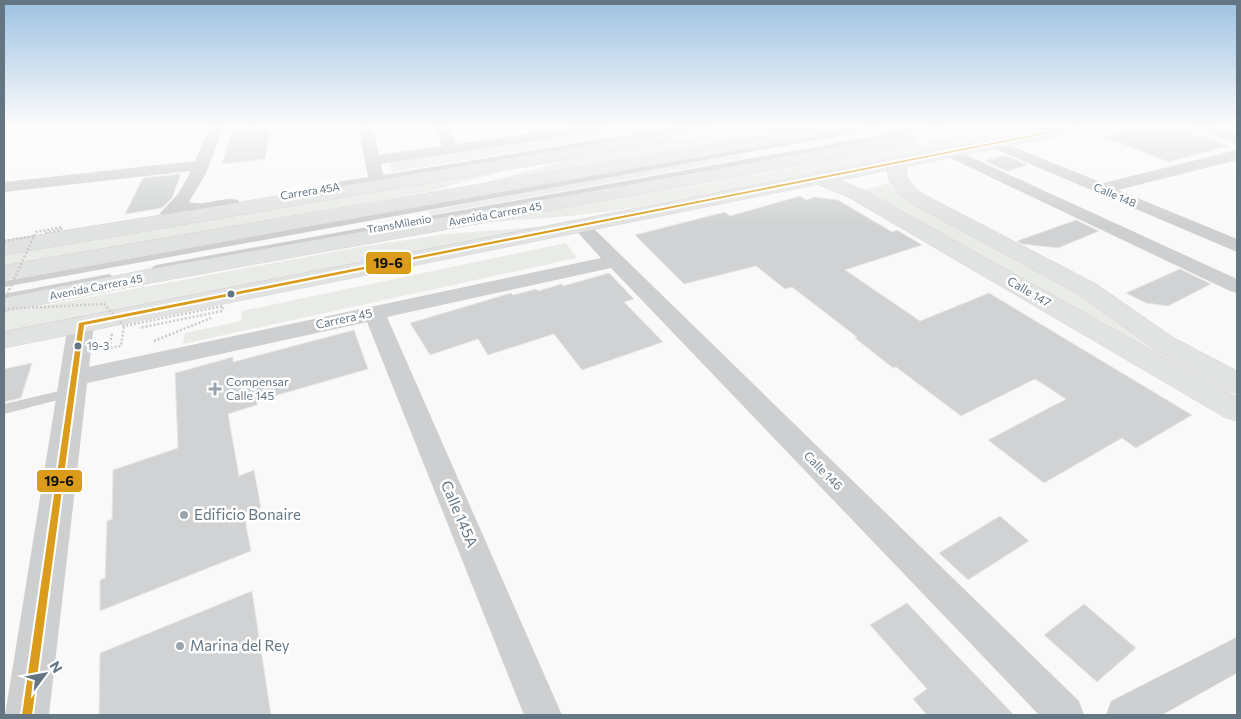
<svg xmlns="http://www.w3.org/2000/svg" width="1241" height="719" viewBox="0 0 1241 719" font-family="Commissioner,sans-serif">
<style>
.green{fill:#e8ebe6}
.building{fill:#d0d2d3;stroke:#e8e8e8}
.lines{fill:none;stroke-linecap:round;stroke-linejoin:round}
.secondary-casing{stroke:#d5d6d7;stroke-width:1}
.trunk-casing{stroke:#d5d6d6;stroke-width:1}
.path-far1{stroke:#cbcccd;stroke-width:2;stroke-dasharray:2 2;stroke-linecap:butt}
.path{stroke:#cbcccd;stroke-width:2.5;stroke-dasharray:2 2;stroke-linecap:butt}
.service{fill:#cecfd0;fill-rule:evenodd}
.minor{fill:#cecfd0;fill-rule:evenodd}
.tertiary{fill:#cecfd0;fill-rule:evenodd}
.secondary{fill:#e1e2e2;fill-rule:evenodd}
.trunk{fill:#e1e2e2;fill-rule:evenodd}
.path-bridge{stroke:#cbcccd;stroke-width:2.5;stroke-dasharray:2 2;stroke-linecap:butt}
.bus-1-casing{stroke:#fff;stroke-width:4}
.bus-1{fill:#da9c1a;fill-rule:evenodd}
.bus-dot{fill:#657683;stroke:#fff;stroke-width:2}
.poi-dot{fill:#99a4ac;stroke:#fff;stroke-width:2}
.labels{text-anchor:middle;stroke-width:5;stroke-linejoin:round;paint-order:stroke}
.far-street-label{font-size:11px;fill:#657683;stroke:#fff}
.bus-label{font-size:11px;fill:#657683;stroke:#fff;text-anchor:start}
.street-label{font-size:12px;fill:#657683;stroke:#fff}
.poi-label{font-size:12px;fill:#657683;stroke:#fff;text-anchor:start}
.near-street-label{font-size:15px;fill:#657683;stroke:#fff}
.near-poi-label{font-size:15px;fill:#657683;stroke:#fff;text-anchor:start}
.line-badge{stroke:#fff;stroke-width:2}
.pale-badge-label{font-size:14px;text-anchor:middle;font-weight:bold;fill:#111}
</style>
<rect width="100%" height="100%" fill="#f9f9f9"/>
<g class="green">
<polygon points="621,126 675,126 392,172 389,161"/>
<polygon points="757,126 824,126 461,189 564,161"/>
<path d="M1014,126h53l-336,66c-36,3 -71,11 -107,17 -44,7 -89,10 -134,13l269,-48z"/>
<polygon points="740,155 745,158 430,215 429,211 691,161"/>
<polygon points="528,164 431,191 4,268 4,252"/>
<polygon points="889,183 894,190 914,202 1072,288 1183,363 1237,392 1237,402 859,191"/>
<polygon points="552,226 4,335 4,313 360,247 446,234"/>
<polygon points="566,243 577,258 183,344 185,333 241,321 242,311"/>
</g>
<g class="building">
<polygon points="233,126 271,126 265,159 222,164"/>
<polygon points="1151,126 1173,126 1229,146 1168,162 1105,137"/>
<polygon points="1004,155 1028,165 1007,171 984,161"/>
<polygon points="181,174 172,198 162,208 125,214 143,178"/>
<polygon points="800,196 806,200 815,197 838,200 892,232 897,230 922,245 845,270 920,321 989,293 1192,415 1136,448 1122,438 1044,483 988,440 1066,399 1035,379 961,416 896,367 893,368 855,338 857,337 792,287 785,289 756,266 684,284 635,235 725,212 730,216"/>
<polygon points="1076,220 1099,231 1058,248 1022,244 1017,241"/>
<polygon points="1180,269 1211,284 1168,306 1146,303 1126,293"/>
<polygon points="609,273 634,299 624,302 663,342 582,370 554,334 488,355 478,339 430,355 410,323 511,293 513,295 536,289 538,291 562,284 563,286"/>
<polygon points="354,330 368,369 257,401 257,405 228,414 239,476 254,470 261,508 244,514 251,551 100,611 100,580 105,578 107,521 112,519 113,470 178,448 175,373 233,357 233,362"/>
<polygon points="32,363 21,398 4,402 4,369"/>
<polygon points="1000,516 1029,541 968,580 939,553"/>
<polygon points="252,591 271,715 99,715 100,653"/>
<polygon points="907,603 965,664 1014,715 927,715 913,699 927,689 870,625"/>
<polygon points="1084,604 1136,648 1097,682 1044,635"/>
</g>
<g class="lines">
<g class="secondary-casing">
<g id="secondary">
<path d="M898,157l6,1 3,4c-3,16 4,23 16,32l173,90 78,54 63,33v22l-10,-3 -71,-40 -78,-56 -169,-92c-14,-10 -29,-26 -17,-44z"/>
<polygon points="819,172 864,190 1237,398 1237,421 1226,418 850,198 812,182 810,178 812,174"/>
</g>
</g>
<g class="trunk-casing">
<g id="trunk">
<polygon points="819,126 854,126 852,129 846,131 4,280 4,266"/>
<polygon points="1059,126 1091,126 1089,129 1083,131 4,348 4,332"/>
<polygon points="665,133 671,134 673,138 671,142 4,255 4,241"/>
<polygon points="906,136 912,137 915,141 912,145 145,284 4,312 4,298 145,270"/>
</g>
</g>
<polyline class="path-far1" points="1099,131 1120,126"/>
<polyline class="path" points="154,341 211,318"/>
<g class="service">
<polygon points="871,126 886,126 882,128 4,287 4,281"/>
<polygon points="932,126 947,126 943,128 156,271 151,268 156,265"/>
<polygon points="109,274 114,277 113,279 4,300 4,294"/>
<polygon points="72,388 77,389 79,392 77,395 4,414 4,404"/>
</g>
<g class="minor">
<path d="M210,126h14l-18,47 -17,29c17,5 33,-6 49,-2l3,4 -3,4 -32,6 -24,-3c-7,6 -10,8 -19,6l-3,-4 18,-19 13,-23 -187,21v-10l191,-21z"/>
<polygon points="358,126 372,126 379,155 442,146 434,126 448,126 456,144 578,126 612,126 610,129 605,130 381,164 383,175 682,126 714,126 712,129 707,130 337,192 331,191 329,187 331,183 368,177"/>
<polygon points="1190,126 1211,126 1237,134 1237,143 1192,129"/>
<polygon points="993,139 1103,183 1237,150 1237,160 1118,190 1237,239 1237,252 988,146 986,143 988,140"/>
<polygon points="949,147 1237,279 1237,293 1230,291 944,155 941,152 944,149"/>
<polygon points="581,221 587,222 1079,701 1084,715 1039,715 611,268 387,317 562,715 524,715 367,322 74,386 65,384 62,378 65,372 74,370 601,258 572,226 575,222"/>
<polygon points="1237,637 1237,673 1162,715 1106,715 1111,701"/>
</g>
<polygon class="tertiary" points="81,316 90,318 94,324 49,715 5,715 68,324 72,318"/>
<use href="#secondary" class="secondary"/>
<use href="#trunk" class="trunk"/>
<g class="path-bridge">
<polyline points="34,236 36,232 62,227 61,230 44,233"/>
<polyline points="4,241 34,236 4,301"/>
<polyline points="4,309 104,304 124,326 223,306 222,311 139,328"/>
<polyline points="112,334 109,348 121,346 124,326"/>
</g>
<g class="bus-1-casing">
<polygon id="bus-1" points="1078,126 1085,126 84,325 32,715 22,715 79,323"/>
</g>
<use href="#bus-1" class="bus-1"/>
</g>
<linearGradient id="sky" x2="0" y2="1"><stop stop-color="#9dc2e2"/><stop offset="0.56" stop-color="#fcfcfc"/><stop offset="1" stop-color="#fcfcfc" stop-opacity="0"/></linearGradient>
<rect width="1241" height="226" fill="url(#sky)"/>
<g class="bus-dot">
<circle cx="231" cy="294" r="4.5"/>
<circle cx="78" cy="346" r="4.5"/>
</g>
<g class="poi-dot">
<path d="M212.5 381.5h5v5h5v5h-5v5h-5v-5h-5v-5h5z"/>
<circle cx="184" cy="515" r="5"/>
<circle cx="180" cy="646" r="5"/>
</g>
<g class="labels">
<g class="far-street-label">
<text transform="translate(310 191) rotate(-9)" y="4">Carrera 45A</text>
<text transform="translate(1115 195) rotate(23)" y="4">Calle 148</text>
<text transform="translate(495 214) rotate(-10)" y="4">Avenida Carrera 45</text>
<text transform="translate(399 224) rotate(-10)" y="4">TransMilenio</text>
<text transform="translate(96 287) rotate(-11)" y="4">Avenida Carrera 45</text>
</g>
<g class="bus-label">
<text x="87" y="350">19-3</text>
</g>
<g class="street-label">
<text transform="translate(1029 292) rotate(30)" y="4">Calle 147</text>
<text transform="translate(344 319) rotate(-12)" y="4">Carrera 45</text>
<text transform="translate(823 471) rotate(45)" y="4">Calle 146</text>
</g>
<g class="poi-label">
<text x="226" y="386">Compensar<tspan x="226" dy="14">Calle 145</tspan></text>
</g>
<g class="near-street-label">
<text transform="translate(459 514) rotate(67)" y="5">Calle 145A</text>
</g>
<g class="near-poi-label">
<text x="194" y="520">Edificio Bonaire</text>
<text x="190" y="651">Marina del Rey</text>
</g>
</g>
<g class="line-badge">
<rect x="365" y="251" width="47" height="24" rx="5" fill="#da9c1a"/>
<rect x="36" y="469" width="47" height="24" rx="5" fill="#da9c1a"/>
</g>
<g class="pale-badge-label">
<text x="388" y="268">19-6</text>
<text x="59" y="486">19-6</text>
</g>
<rect width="1241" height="719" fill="none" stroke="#657683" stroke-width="10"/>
<g transform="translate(45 674) rotate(58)" stroke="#ffffff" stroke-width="4" paint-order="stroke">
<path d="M0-4L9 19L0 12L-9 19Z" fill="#657683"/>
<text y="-8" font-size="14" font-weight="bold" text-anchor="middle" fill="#657683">N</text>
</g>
</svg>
